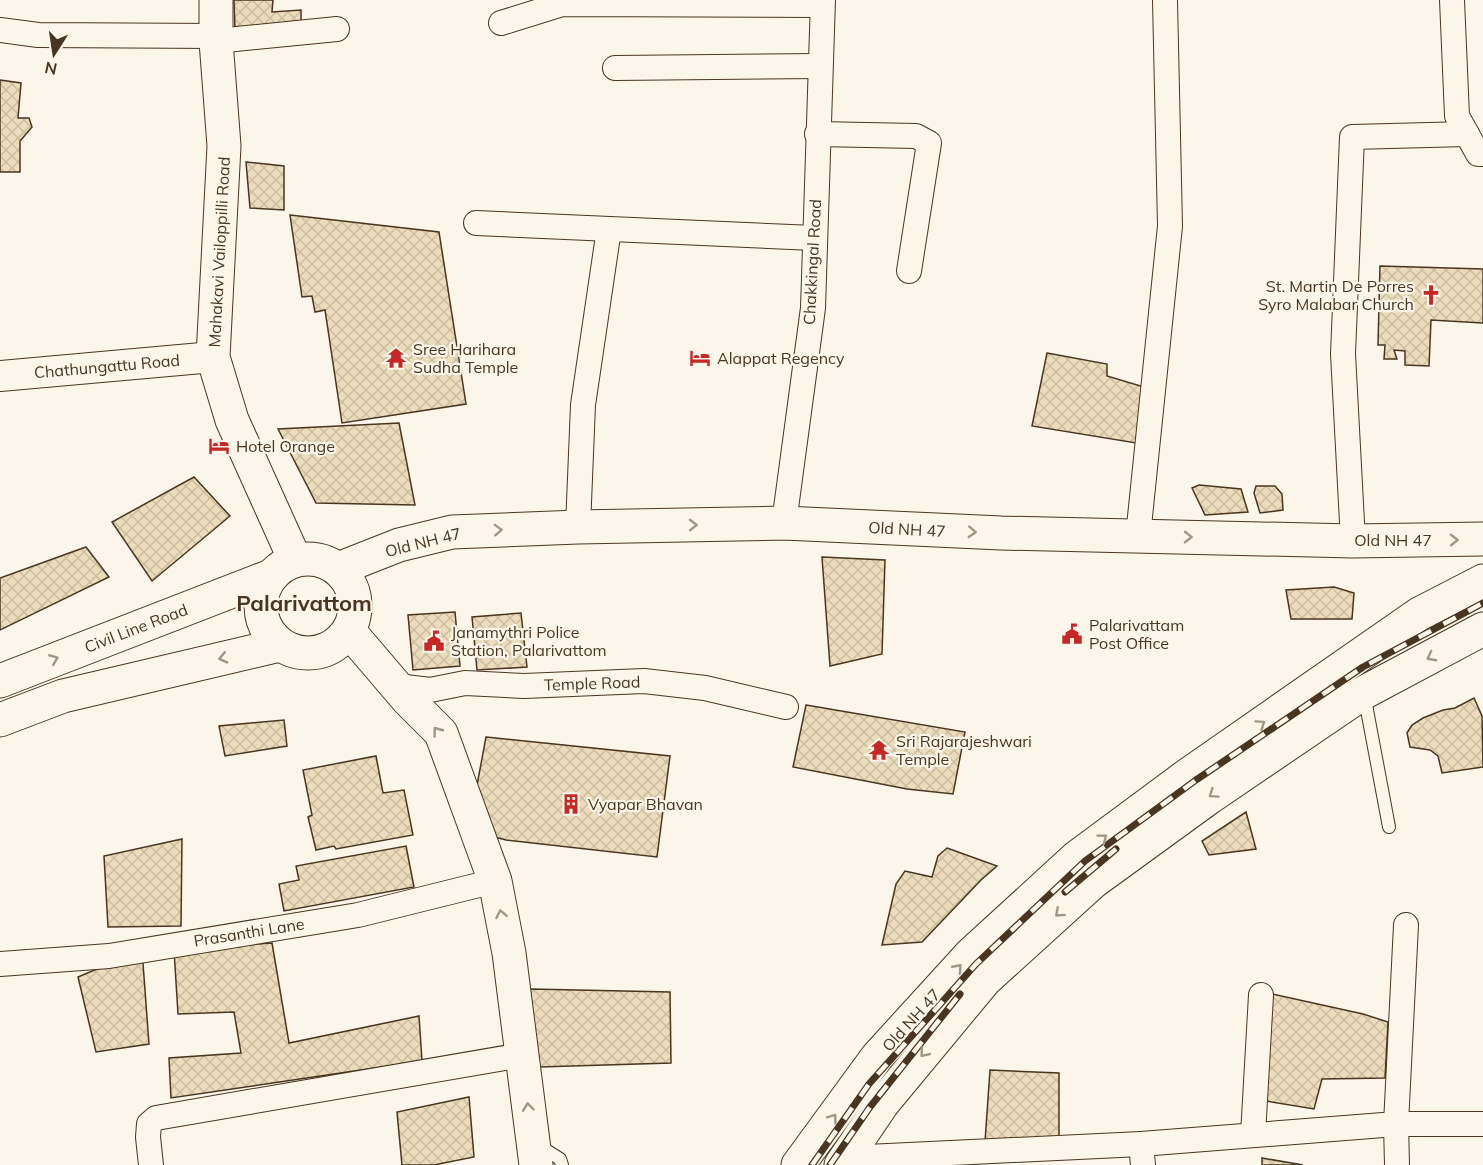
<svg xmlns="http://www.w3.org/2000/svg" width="1483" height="1165" viewBox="0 0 1483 1165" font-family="Mulish,sans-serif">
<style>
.building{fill:url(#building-cross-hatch);stroke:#4a3520;stroke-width:1.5}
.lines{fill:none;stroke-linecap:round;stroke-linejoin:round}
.service-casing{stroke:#4a3520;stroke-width:14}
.minor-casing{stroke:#4a3520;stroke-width:26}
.tertiary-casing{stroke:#4a3520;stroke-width:32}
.secondary-casing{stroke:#4a3520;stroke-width:35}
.primary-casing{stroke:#4a3520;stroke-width:35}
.service{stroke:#fbf6e9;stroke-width:12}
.minor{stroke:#fbf6e9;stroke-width:24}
.tertiary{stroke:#fbf6e9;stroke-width:30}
.secondary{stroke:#fbf6e9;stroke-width:33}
.primary{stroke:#fbf6e9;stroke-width:33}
.rail-casing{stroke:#4a3520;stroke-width:7}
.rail{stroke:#fbf6e9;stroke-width:4.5;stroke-dasharray:14;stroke-linecap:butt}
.oneway{stroke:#a29684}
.labels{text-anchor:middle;stroke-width:4.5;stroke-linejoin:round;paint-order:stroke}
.street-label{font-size:16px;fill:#4a3520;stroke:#fbf6e9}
.poi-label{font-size:16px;fill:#4a3520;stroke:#fbf6e9;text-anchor:start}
.district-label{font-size:22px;font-weight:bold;fill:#4a3520;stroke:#fbf6e9}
</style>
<defs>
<pattern id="building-cross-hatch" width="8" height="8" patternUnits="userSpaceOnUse" patternTransform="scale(1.5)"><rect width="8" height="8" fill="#ecdcbc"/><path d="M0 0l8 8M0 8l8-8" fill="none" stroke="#ccbda1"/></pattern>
</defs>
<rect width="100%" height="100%" fill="#fbf6e9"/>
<g class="building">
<polygon points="234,0 273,0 272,12 301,10 301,25 235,30"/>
<polygon points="0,80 21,83 18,118 29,118 32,127 20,141 20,172 0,172"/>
<polygon points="246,162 284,166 284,210 250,208"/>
<polygon points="290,215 439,232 466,404 342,423 325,310 315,312 312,296 302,297"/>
<polygon points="1380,266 1483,269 1483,323 1431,320 1429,366 1405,365 1405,351 1394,350 1397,359 1384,359 1385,345 1378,345"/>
<polygon points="1047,353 1107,364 1107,376 1144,387 1136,443 1032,426"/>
<polygon points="399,423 415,505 316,503 278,429"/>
<polygon points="194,477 230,516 152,581 112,522"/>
<polygon points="1199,485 1241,489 1248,512 1205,515 1192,488"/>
<polygon points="1256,486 1275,486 1282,494 1283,510 1260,513 1254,493"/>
<polygon points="86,547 109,577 0,630 0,578"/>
<polygon points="822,557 885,560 882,654 830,666"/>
<polygon points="1334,587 1354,593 1352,619 1291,619 1286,590"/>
<polygon points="455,612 460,666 413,670 408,615"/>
<polygon points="521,613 527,667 477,670 472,617"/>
<polygon points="1474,698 1482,716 1483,767 1442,773 1438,756 1430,750 1410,747 1407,733 1412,725 1423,718 1443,710 1455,708"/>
<polygon points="806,705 965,732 953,794 907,789 793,767"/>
<polygon points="284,720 287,746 225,756 219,726"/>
<polygon points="486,737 670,756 657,857 506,840 491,836 475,796"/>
<polygon points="376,756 383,793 404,790 413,835 336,849 334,846 316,850 308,817 312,815 303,770"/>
<polygon points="1246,812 1256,849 1209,855 1202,841"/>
<polygon points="182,839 181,926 108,927 104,856"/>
<polygon points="406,846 414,887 284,911 279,884 299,880 296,866"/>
<polygon points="947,848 997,866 981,880 922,942 882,945 896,884 905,871 932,877 938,856"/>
<polygon points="272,943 289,1043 419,1016 422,1061 171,1098 169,1058 241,1053 234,1012 178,1014 174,950"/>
<polygon points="142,950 149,1044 96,1052 78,977"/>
<polygon points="530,989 670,992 671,1063 539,1067"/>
<polygon points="1268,993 1363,1014 1388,1022 1385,1078 1322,1079 1314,1109 1260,1100"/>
<polygon points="990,1070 1059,1073 1059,1157 984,1156"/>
<polygon points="469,1097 474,1157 434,1165 402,1165 397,1112"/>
<polygon points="1262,1158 1303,1165 1262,1165"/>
</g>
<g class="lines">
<g class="service-casing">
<g id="service">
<polyline points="1364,694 1389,827"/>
<polyline points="538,1145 560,1159 562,1165"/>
</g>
</g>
<g class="minor-casing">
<g id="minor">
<polyline points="1452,0 1457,116 1478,154 1483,154"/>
<polyline points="501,23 562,4 821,5"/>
<polyline points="0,30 38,35 216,36"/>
<polyline points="216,41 337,29"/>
<polyline points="615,68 819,66"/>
<polyline points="817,134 916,136 929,143 909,271"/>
<polyline points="476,223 814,238"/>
<polyline points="784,523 813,308 823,0"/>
<polyline points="578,527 583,405 609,229"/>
<polyline points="1138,536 1170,226 1165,0"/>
<polyline points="1353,541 1343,354 1352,137 1467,134"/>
<polyline points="397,686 430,690 465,683 524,686 644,681 705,688 786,707"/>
<polyline points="0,964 109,956 358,915 495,881"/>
<polyline points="1253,1135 1261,995"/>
<polyline points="1141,1144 1143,1165"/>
<polyline points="846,1158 1141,1144 1396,1124 1483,1124"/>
<polyline points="151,1165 148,1137 149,1124 156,1118 522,1055"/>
<polyline points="1397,1165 1396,1124 1406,925"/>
</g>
</g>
<g class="tertiary-casing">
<polyline id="tertiary" points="0,376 213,357"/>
</g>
<g class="secondary-casing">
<polyline id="secondary" points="216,0 216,41 224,146 213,357 232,420 295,560"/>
</g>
<g class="primary-casing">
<g id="primary">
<circle cx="308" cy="606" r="47"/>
<polyline points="338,569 399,545 452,532 578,527 784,523 1001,533 1353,541 1483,539"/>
<polyline points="349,631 408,700 441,733 495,881 509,953 536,1165"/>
<polyline points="0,681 271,576"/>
<polyline points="0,720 63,696 280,645"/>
<polyline points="798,1165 877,1057 970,955 1077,857 1189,774 1419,614 1483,581"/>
<polyline points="841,1165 883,1103 985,980 1093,882 1210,797 1363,693 1483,629"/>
</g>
</g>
<use href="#service" class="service"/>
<use href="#minor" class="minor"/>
<use href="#tertiary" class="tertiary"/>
<use href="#secondary" class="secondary"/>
<use href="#primary" class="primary"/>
<g class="rail-casing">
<g id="rail">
<polyline points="1065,892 1116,849"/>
<polyline points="812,1165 869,1084 976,964 1085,861 1196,780 1363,667 1483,603"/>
<polyline points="830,1165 870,1107 960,994"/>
</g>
</g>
<use href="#rail" class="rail"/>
</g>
<defs><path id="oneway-chevron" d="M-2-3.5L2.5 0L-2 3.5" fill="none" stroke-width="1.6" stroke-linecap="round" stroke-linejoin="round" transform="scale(1.5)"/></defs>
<g class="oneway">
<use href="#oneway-chevron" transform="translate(693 525) rotate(-1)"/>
<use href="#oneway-chevron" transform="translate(498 530) rotate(-2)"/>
<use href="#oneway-chevron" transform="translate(972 532) rotate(3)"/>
<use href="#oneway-chevron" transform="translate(1188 537) rotate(1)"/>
<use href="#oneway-chevron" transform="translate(1454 540) rotate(-1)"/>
<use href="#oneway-chevron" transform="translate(1431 657) rotate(152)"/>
<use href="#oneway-chevron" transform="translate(223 658) rotate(167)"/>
<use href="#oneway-chevron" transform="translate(54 659) rotate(-22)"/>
<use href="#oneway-chevron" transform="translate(1261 724) rotate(-35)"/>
<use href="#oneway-chevron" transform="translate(437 731) rotate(-127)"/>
<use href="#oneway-chevron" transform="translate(1213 794) rotate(145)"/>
<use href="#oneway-chevron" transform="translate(1103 838) rotate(-37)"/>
<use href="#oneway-chevron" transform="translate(1059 913) rotate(138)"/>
<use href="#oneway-chevron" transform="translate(501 914) rotate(-101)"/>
<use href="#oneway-chevron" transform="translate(958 968) rotate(-48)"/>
<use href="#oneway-chevron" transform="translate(924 1053) rotate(130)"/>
<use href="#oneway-chevron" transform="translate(528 1107) rotate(-97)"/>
<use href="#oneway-chevron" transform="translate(833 1118) rotate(-54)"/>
</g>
<defs>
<g id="church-bare" transform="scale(1.62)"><path d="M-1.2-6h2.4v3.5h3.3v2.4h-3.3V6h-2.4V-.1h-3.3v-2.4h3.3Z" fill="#c62828" stroke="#fbf6e9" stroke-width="2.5" paint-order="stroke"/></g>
<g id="temple-bare" transform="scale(1.62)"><path d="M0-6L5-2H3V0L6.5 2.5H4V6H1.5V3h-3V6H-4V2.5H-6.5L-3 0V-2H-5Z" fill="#c62828" stroke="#fbf6e9" stroke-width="2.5" paint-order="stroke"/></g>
<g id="hotel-bare" transform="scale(1.62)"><path d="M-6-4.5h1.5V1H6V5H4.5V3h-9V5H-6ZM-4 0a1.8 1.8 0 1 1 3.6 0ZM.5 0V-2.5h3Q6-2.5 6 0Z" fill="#c62828" stroke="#fbf6e9" stroke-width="2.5" paint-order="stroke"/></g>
<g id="civic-bare" transform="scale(1.62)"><path d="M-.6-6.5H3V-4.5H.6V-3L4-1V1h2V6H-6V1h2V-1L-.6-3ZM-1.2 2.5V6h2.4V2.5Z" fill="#c62828" stroke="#fbf6e9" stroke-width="2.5" paint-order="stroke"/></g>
<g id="building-bare" transform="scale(1.62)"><path d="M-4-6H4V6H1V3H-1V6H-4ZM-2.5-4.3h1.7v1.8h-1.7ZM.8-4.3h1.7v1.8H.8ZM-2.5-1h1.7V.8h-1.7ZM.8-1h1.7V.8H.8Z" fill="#c62828" stroke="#fbf6e9" stroke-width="2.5" paint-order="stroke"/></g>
</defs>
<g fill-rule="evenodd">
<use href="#church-bare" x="1431" y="295"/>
<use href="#temple-bare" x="396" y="358"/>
<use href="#hotel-bare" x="700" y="358"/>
<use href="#hotel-bare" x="219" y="446"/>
<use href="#civic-bare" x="1072" y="634"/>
<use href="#civic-bare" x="434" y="641"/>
<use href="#temple-bare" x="879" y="750"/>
<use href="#building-bare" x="571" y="804"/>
</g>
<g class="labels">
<g class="street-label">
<text transform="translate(219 252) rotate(-87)" y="6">Mahakavi Vailoppilli Road</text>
<text transform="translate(812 262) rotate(-87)" y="6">Chakkingal Road</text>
<text transform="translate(107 366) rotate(-5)" y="6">Chathungattu Road</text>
<text transform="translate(907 529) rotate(3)" y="6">Old NH 47</text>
<text x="1393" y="546">Old NH 47</text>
<text transform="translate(423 542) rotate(-14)" y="6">Old NH 47</text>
<text transform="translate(136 628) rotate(-21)" y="6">Civil Line Road</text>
<text transform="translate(592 683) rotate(-2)" y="6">Temple Road</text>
<text transform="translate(249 932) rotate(-9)" y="6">Prasanthi Lane</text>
<text transform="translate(911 1020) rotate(-48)" y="6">Old NH 47</text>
</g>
<g class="poi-label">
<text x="1414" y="292" text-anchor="end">St. Martin De Porres<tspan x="1414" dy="18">Syro Malabar Church</tspan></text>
<text x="413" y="355">Sree Harihara<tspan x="413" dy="18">Sudha Temple</tspan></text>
<text x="717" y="364">Alappat Regency</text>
<text x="236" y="452">Hotel Orange</text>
<text x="1089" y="631">Palarivattam<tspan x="1089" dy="18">Post Office</tspan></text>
<text x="451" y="638">Janamythri Police<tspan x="451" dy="18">Station, Palarivattom</tspan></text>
<text x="896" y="747">Sri Rajarajeshwari<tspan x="896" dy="18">Temple</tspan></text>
<text x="588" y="810">Vyapar Bhavan</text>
</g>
<g class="district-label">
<text x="304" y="611">Palarivattom</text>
</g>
</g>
<g transform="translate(54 54) rotate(192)" stroke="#fbf6e9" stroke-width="4.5" paint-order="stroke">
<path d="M0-4.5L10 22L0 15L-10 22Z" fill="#4a3520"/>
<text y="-9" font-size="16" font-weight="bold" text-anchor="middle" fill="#4a3520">N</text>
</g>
</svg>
